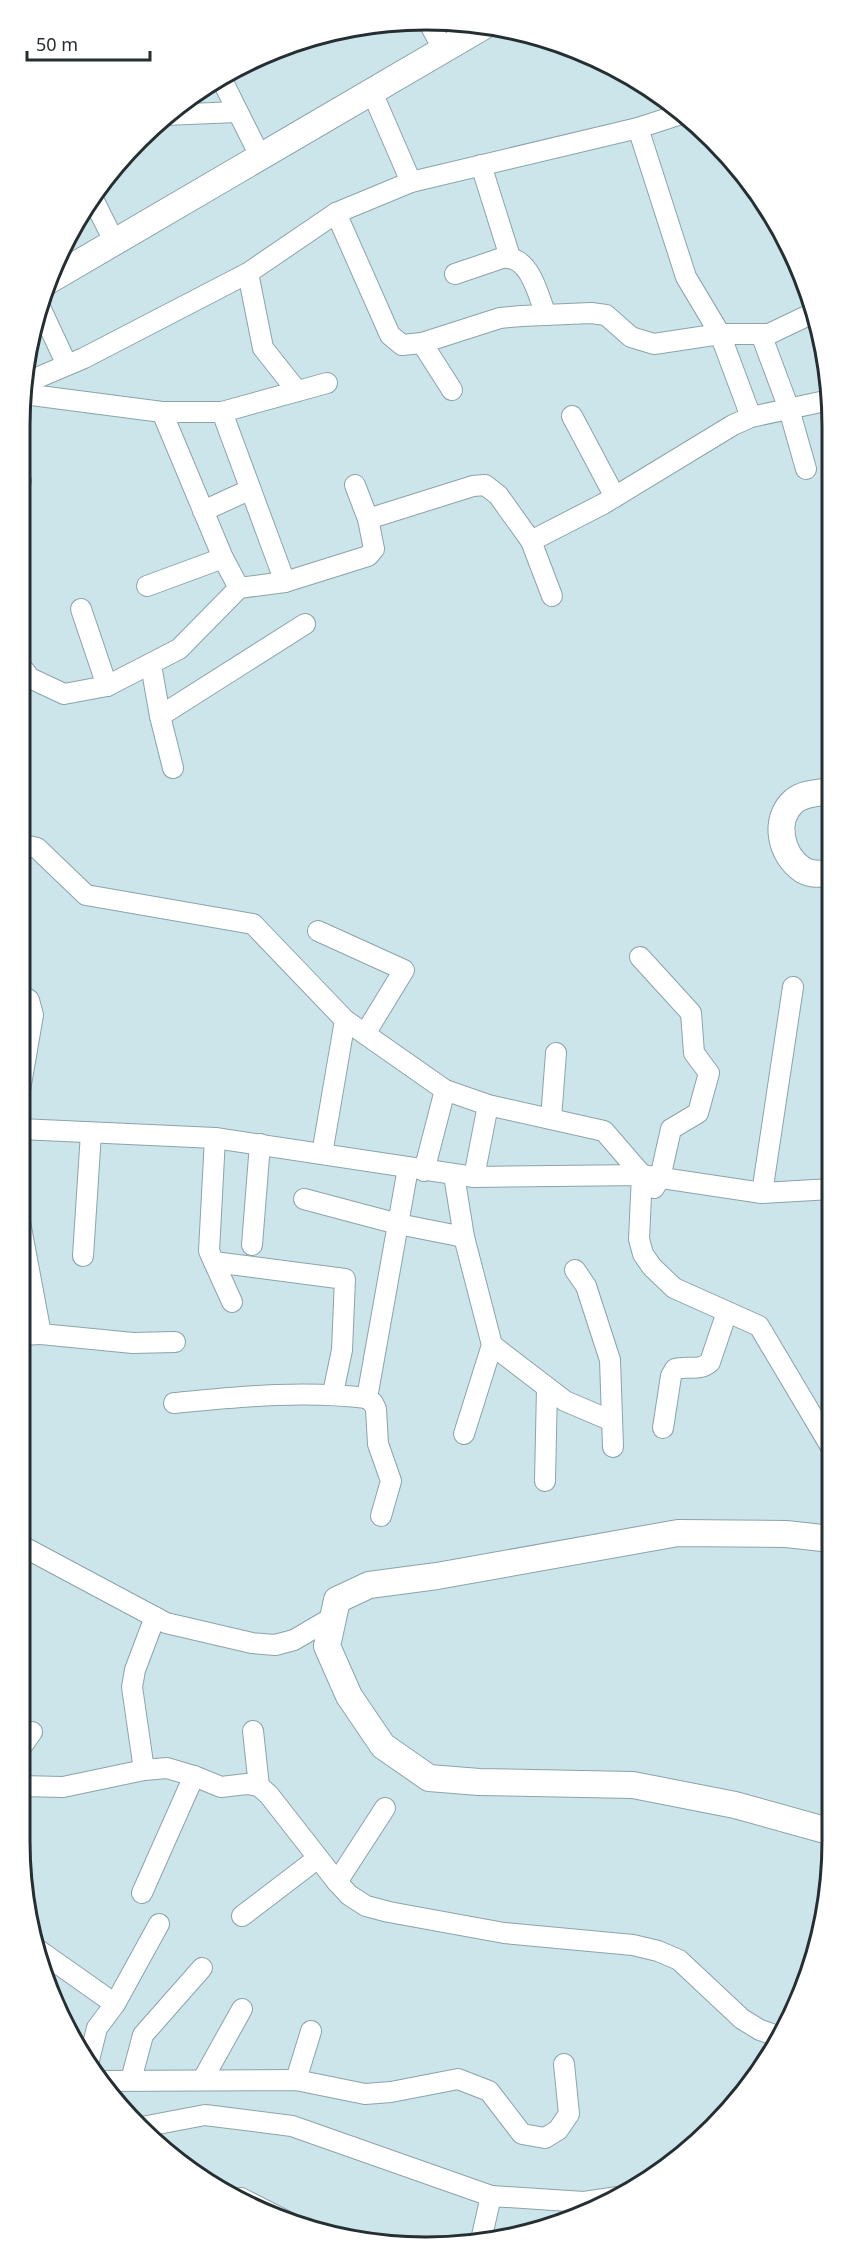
<svg xmlns="http://www.w3.org/2000/svg" width="852" height="2267" viewBox="0 0 852 2267" font-family="'Noto Sans',sans-serif">
<style>
.lines{fill:none;stroke-linecap:round;stroke-linejoin:round}
.minor-casing{stroke:#8ba4a9;stroke-width:22}
.tertiary-casing{stroke:#8ba4a9;stroke-width:28}
.minor{stroke:#fff;stroke-width:20}
.tertiary{stroke:#fff;stroke-width:26}
.rim{fill:none;stroke:#252f31;stroke-width:3}
</style>
<rect width="100%" height="100%" fill="#cbe5eb"/>
<g class="lines">
<g class="minor-casing">
<g id="minor">
<polyline points="428,21 443,49"/>
<polyline points="220,76 260,156"/>
<polyline points="372,92 411,182"/>
<polyline points="165,115 237,112"/>
<polyline points="638,128 681,114"/>
<polyline points="481,165 510,257"/>
<polyline points="92,197 115,243"/>
<polyline points="336,213 390,335 402,345 422,343 500,318 521,316 591,313 606,315 631,337 654,344 720,334 769,334 811,314"/>
<polyline points="248,273 263,348 297,391"/>
<path d="M455,274l47,-16c28,-4 36,37 44,57"/>
<polyline points="39,305 67,365"/>
<polyline points="761,334 789,409 806,469"/>
<polyline points="422,343 452,390"/>
<polyline points="25,383 84,358 248,273 336,213 411,182 638,128 686,277 720,334 751,417"/>
<polyline points="24,394 162,412 222,412 327,383"/>
<polyline points="162,412 223,558 239,588"/>
<polyline points="222,412 285,582 368,556 374,549 368,519 355,485"/>
<polyline points="572,416 615,497"/>
<polyline points="20,482 21,481"/>
<polyline points="203,511 249,490"/>
<polyline points="368,519 473,486 485,485 498,495 531,541 603,504 733,425 751,417 825,401"/>
<polyline points="531,541 552,596"/>
<polyline points="147,586 223,558"/>
<polyline points="81,609 107,686"/>
<polyline points="20,665 30,678 64,694 107,686 179,649 239,588 285,582"/>
<polyline points="151,665 160,716 305,624"/>
<polyline points="160,716 173,768"/>
<polyline points="20,844 37,848 86,895 253,924 345,1020 445,1090 488,1105 604,1131 642,1175 639,1239 643,1254 652,1267 674,1288 759,1326 831,1447"/>
<polyline points="318,931 404,970 365,1034"/>
<polyline points="640,957 691,1013 694,1053 709,1073 698,1113 671,1129 660,1178 654,1188"/>
<polyline points="20,994 29,1000 33,1015 20,1090"/>
<polyline points="551,1119 556,1053"/>
<polyline points="20,1129 215,1138 474,1177 642,1175 762,1193 831,1189"/>
<polyline points="215,1138 209,1251 232,1302"/>
<polyline points="322,1154 345,1020"/>
<polyline points="424,1171 445,1090"/>
<polyline points="454,1175 464,1237 492,1345 565,1401 612,1421"/>
<polyline points="474,1177 488,1105"/>
<polyline points="762,1193 793,987"/>
<polyline points="304,1199 398,1224 464,1237"/>
<polyline points="20,1222 41,1334 133,1343 175,1342"/>
<polyline points="252,1245 260,1144"/>
<polyline points="83,1256 91,1133"/>
<polyline points="214,1262 345,1279 342,1350 333,1393"/>
<polyline points="575,1270 586,1286 610,1360 613,1447"/>
<polyline points="20,1335 41,1334"/>
<polyline points="367,1398 373,1403 376,1409 378,1444 391,1481 381,1516"/>
<path d="M174,1403c64,-6 128,-13 193,-5l41,-230"/>
<path d="M663,1428l8,-52 4,-7c12,-4 24,3 35,-7l17,-50"/>
<polyline points="464,1434 492,1345"/>
<polyline points="545,1481 547,1388"/>
<polyline points="20,1545 166,1623 252,1643 275,1645 294,1640 333,1617"/>
<polyline points="253,1731 259,1786 269,1795 337,1882 349,1895 366,1906 389,1912 504,1933 633,1945 658,1951 679,1960 742,2019 760,2030 780,2037"/>
<polyline points="20,1749 32,1732"/>
<polyline points="144,1770 132,1687 135,1670 155,1617"/>
<polyline points="20,1786 63,1787 144,1770 167,1768 194,1776 221,1787 247,1784 259,1786"/>
<polyline points="337,1882 385,1808"/>
<polyline points="142,1893 194,1776"/>
<polyline points="242,1916 318,1858"/>
<polyline points="37,1949 115,2004"/>
<polyline points="88,2064 97,2028 115,2004 159,1924"/>
<polyline points="203,2079 242,2009"/>
<polyline points="131,2080 143,2035 202,1968"/>
<polyline points="296,2080 311,2031"/>
<polyline points="100,2081 296,2080 365,2094 391,2092 458,2079 489,2091 522,2134 545,2138 558,2130 569,2114 564,2064"/>
<polyline points="142,2127 205,2115 292,2126 491,2196"/>
<polyline points="241,2198 298,2227"/>
<polyline points="481,2240 491,2196 584,2202 618,2197"/>
</g>
</g>
<g class="tertiary-casing">
<g id="tertiary">
<polyline points="48,281 484,26"/>
<path d="M830,791c-12,2 -26,2 -36,10 -21,18 -14,54 9,69 8,5 18,4 27,3"/>
<polyline points="832,1539 786,1534 678,1533 437,1576 369,1585 337,1600 327,1646 349,1696 383,1746 429,1778 479,1782 633,1785 735,1805 832,1832"/>
</g>
</g>
<use href="#minor" class="minor"/>
<use href="#tertiary" class="tertiary"/>
</g>
<path d="M0 0H852V2267H0ZM426 30H426A396 396 0 0 1 822 426V1841A396 396 0 0 1 426 2237H426A396 396 0 0 1 30 1841V426A396 396 0 0 1 426 30Z" fill="#fff" fill-rule="evenodd"/>
<path class="rim" d="M426 30H426A396 396 0 0 1 822 426V1841A396 396 0 0 1 426 2237H426A396 396 0 0 1 30 1841V426A396 396 0 0 1 426 30Z"/>
<path d="M27 51v9h123v-9" fill="none" stroke="#252f31" stroke-width="3"/>
<text x="36" y="51" font-size="18" fill="#252f31" stroke="#ffffff" stroke-width="4.5" paint-order="stroke">50 m</text>
</svg>
